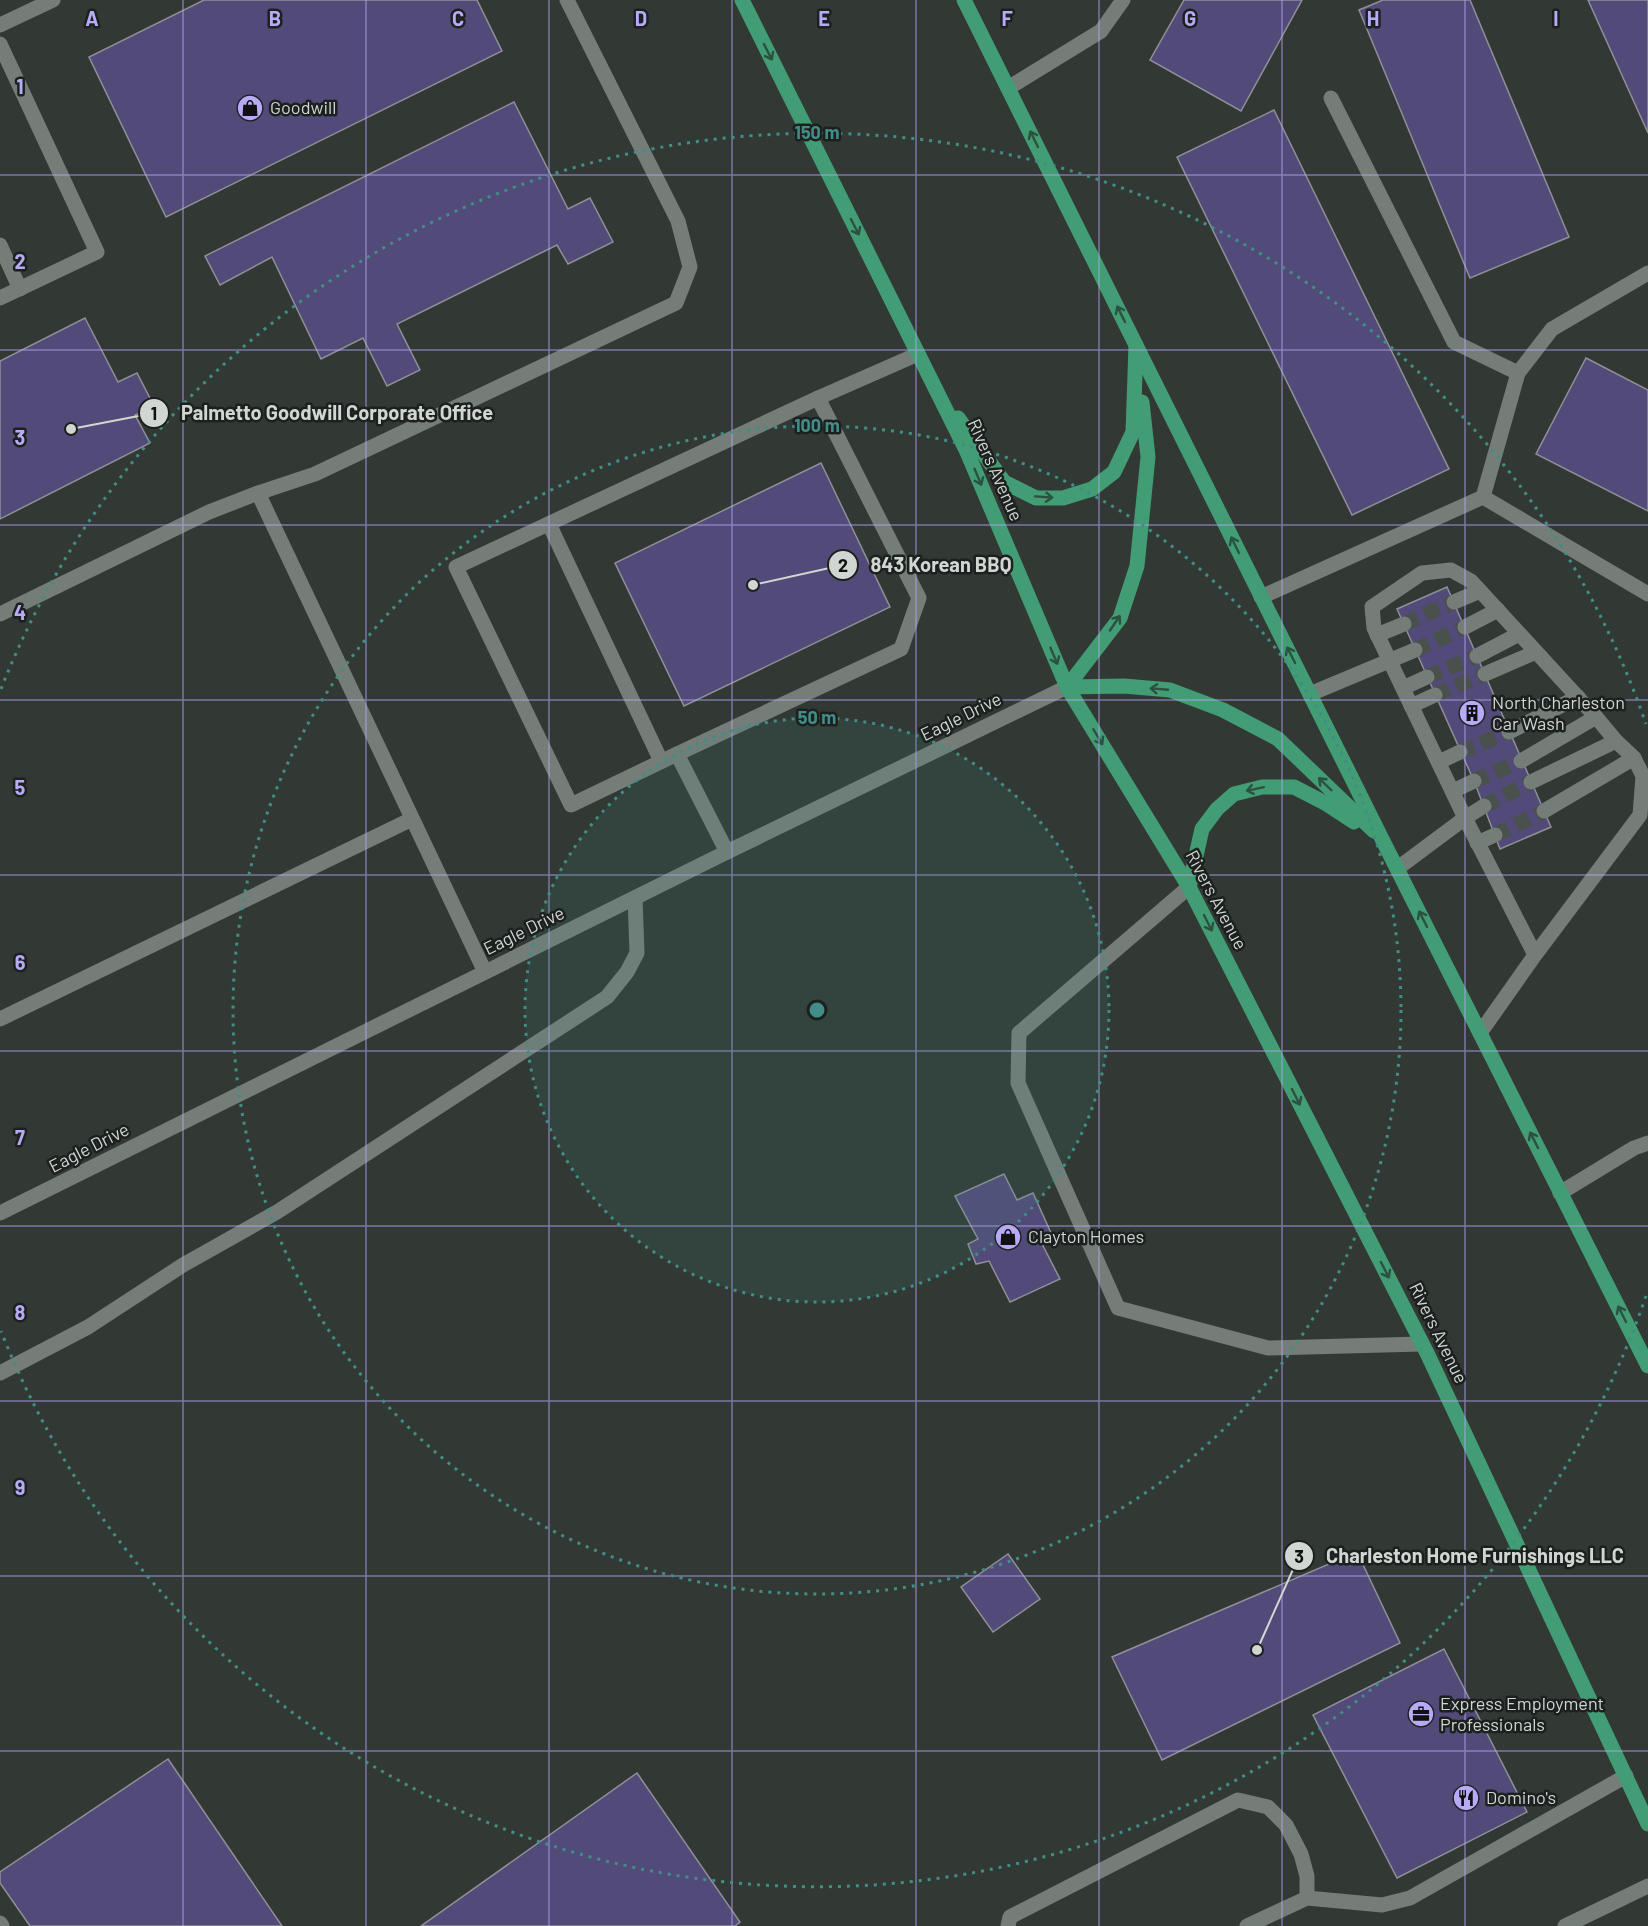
<svg xmlns="http://www.w3.org/2000/svg" width="1648" height="1926" viewBox="0 0 1648 1926" font-family="Barlow,sans-serif">
<style>
.building{fill:#524a78;stroke:#908f98;stroke-width:1.5}
.lines{fill:none;stroke-linecap:round;stroke-linejoin:round}
.minor-tunnel{stroke:#4a514d;stroke-width:15;stroke-dasharray:15 8;stroke-linecap:butt}
.minor{stroke:#757d78;stroke-width:15}
.major{stroke:#429c74;stroke-width:15}
.oneway{stroke:#2b5240}
.grid{fill:none;stroke:#b7abf8;stroke-width:1.5;stroke-opacity:0.55}
.ring{fill:none;stroke:#408e87;stroke-width:3;stroke-dasharray:3 6}
.labels{text-anchor:middle;stroke-width:5;stroke-linejoin:round;paint-order:stroke}
.poi-label{font-size:18px;fill:#d1d6d3;stroke:#1c201e;text-anchor:start}
.street-label{font-size:18px;fill:#d1d6d3;stroke:#1c201e}
.grid-label{font-size:20px;text-anchor:middle;font-weight:bold;fill:#b7abf8;stroke:#1c201e;stroke-width:5;stroke-linejoin:round;paint-order:stroke}
.centre{fill:#408e87;stroke:#1c201e;stroke-width:3}
.ring-label{font-size:18px;text-anchor:middle;font-weight:bold;fill:#408e87;stroke:#1c201e;stroke-width:5;stroke-linejoin:round;paint-order:stroke}
.leader{fill:none;stroke:#d1d6d3;stroke-width:2}
.callout-dot{fill:#d1d6d3;stroke:#1c201e;stroke-width:2}
.mark-label{font-size:18px;text-anchor:middle;font-weight:bold;fill:#111}
.callout-label{font-size:20px;text-anchor:middle;font-weight:bold;fill:#d1d6d3;stroke:#1c201e;stroke-width:5;stroke-linejoin:round;paint-order:stroke}
</style>
<rect width="100%" height="100%" fill="#323935"/>
<g class="building">
<polygon points="204,0 477,0 502,51 166,217 89,57"/>
<polygon points="1184,0 1302,0 1241,111 1150,60"/>
<polygon points="1383,0 1470,0 1569,237 1470,278 1359,10"/>
<polygon points="1588,0 1648,0 1648,133"/>
<polygon points="514,102 568,209 590,198 613,242 568,264 557,245 397,324 420,370 387,386 363,338 321,359 272,257 220,285 205,256"/>
<polygon points="1274,110 1449,469 1352,515 1177,157"/>
<polygon points="85,318 118,382 137,373 154,406 135,415 150,443 0,519 0,361"/>
<polygon points="1586,358 1648,390 1648,511 1536,454"/>
<polygon points="821,463 890,607 684,706 615,563"/>
<polygon points="1447,587 1551,827 1500,849 1474,781 1397,609"/>
<polygon points="1004,1174 1017,1200 1033,1193 1051,1233 1038,1236 1060,1279 1010,1302 989,1261 976,1264 968,1244 978,1239 955,1196"/>
<polygon points="1357,1552 1400,1643 1162,1760 1112,1657"/>
<polygon points="1008,1554 1040,1599 993,1632 961,1587"/>
<polygon points="1444,1649 1527,1812 1397,1878 1313,1715"/>
<polygon points="168,1759 282,1926 30,1926 0,1883 0,1872"/>
<polygon points="637,1773 740,1922 735,1926 421,1926"/>
</g>
<g class="lines">
<g class="minor-tunnel">
<polyline points="1404,624 1454,602"/>
<polyline points="1415,650 1465,627"/>
<polyline points="1427,677 1477,656"/>
<polyline points="1435,695 1485,674"/>
<polyline points="1460,752 1509,732"/>
<polyline points="1474,781 1521,761"/>
<polyline points="1484,806 1531,782"/>
<polyline points="1495,835 1544,811"/>
</g>
<g class="minor">
<polyline points="0,25 53,0"/>
<polyline points="0,44 97,252 0,298"/>
<polyline points="1008,88 1101,31 1123,0"/>
<polyline points="1331,98 1454,342 1518,373"/>
<polyline points="0,245 20,289"/>
<polyline points="1648,273 1552,329 1518,373 1483,497 1648,594"/>
<polyline points="549,524 661,761"/>
<polyline points="1261,597 1483,497"/>
<polyline points="1454,602 1480,591"/>
<polyline points="0,614 209,512 258,493"/>
<polyline points="1465,627 1498,610"/>
<polyline points="1377,635 1404,624"/>
<polyline points="1477,656 1519,634"/>
<polyline points="1485,674 1536,652"/>
<polyline points="1403,688 1427,677"/>
<polyline points="1310,694 1415,650"/>
<polyline points="1411,706 1435,695"/>
<polyline points="1509,732 1578,697"/>
<polyline points="677,754 571,805 456,567 818,398"/>
<polyline points="1521,761 1596,717"/>
<polyline points="1439,762 1460,752"/>
<polyline points="1531,782 1616,741"/>
<polyline points="1453,791 1474,781"/>
<polyline points="1544,811 1634,758"/>
<polyline points="1477,843 1495,835"/>
<polyline points="727,852 677,754 901,649 919,598 818,398 918,354"/>
<polyline points="1398,868 1465,818 1484,806"/>
<polyline points="1189,887 1019,1033 1018,1083 1118,1308 1268,1348 1422,1344"/>
<polyline points="485,972 258,493 315,474 676,303 690,267 678,221 567,0"/>
<polyline points="0,1019 412,819"/>
<polyline points="1480,1033 1535,955 1640,815 1643,776 1634,758 1616,741 1596,717 1471,581 1451,570 1422,573 1372,607 1374,628 1465,818 1535,955"/>
<polyline points="1560,1193 1634,1148 1648,1143"/>
<polyline points="0,1213 727,852 1067,687"/>
<polyline points="0,1373 88,1327 183,1265 277,1212 607,997 627,972 637,953 635,898"/>
<polyline points="0,1923 2,1926"/>
<polyline points="1008,1926 1010,1917 1238,1800 1268,1807 1286,1825 1301,1854 1307,1876 1307,1898"/>
<polyline points="1247,1926 1307,1898 1382,1905 1410,1898 1626,1776"/>
<polyline points="1565,1926 1648,1886"/>
</g>
<g class="major">
<polyline points="742,0 967,452 1067,687 1189,887 1427,1353 1648,1824"/>
<polyline points="964,0 1382,839 1648,1366"/>
<polyline points="958,418 1004,482 1036,498 1063,498 1092,489 1114,472 1133,432 1136,345"/>
<polyline points="1067,687 1124,686 1170,690 1223,710 1278,739 1374,831"/>
<polyline points="1067,687 1120,618 1137,566 1148,457 1142,402"/>
<polyline points="1189,887 1202,829 1217,809 1234,794 1262,787 1294,787 1325,803 1354,822"/>
</g>
</g>
<defs><path id="oneway-shaft" d="M-6 0H5M1.5-3L5.5 0L1.5 3" fill="none" stroke-width="1.6" stroke-linecap="round" stroke-linejoin="round" transform="scale(1.5)"/></defs>
<g class="oneway">
<use href="#oneway-shaft" transform="translate(768 52) rotate(63)"/>
<use href="#oneway-shaft" transform="translate(1034 139) rotate(-116)"/>
<use href="#oneway-shaft" transform="translate(855 227) rotate(63)"/>
<use href="#oneway-shaft" transform="translate(1121 314) rotate(-116)"/>
<use href="#oneway-shaft" transform="translate(978 477) rotate(67)"/>
<use href="#oneway-shaft" transform="translate(1044 497) rotate(4)"/>
<use href="#oneway-shaft" transform="translate(1235 545) rotate(-116)"/>
<use href="#oneway-shaft" transform="translate(1115 623) rotate(-56)"/>
<use href="#oneway-shaft" transform="translate(1291 655) rotate(-117)"/>
<use href="#oneway-shaft" transform="translate(1054 656) rotate(67)"/>
<use href="#oneway-shaft" transform="translate(1159 689) rotate(-175)"/>
<use href="#oneway-shaft" transform="translate(1098 737) rotate(59)"/>
<use href="#oneway-shaft" transform="translate(1325 784) rotate(-136)"/>
<use href="#oneway-shaft" transform="translate(1255 789) rotate(168)"/>
<use href="#oneway-shaft" transform="translate(1423 919) rotate(-117)"/>
<use href="#oneway-shaft" transform="translate(1208 923) rotate(63)"/>
<use href="#oneway-shaft" transform="translate(1296 1097) rotate(63)"/>
<use href="#oneway-shaft" transform="translate(1534 1140) rotate(-117)"/>
<use href="#oneway-shaft" transform="translate(1385 1270) rotate(63)"/>
<use href="#oneway-shaft" transform="translate(1622 1314) rotate(-117)"/>
</g>
<path class="grid" d="M183,0v1926M366,0v1926M549,0v1926M732,0v1926M916,0v1926M1099,0v1926M1282,0v1926M1465,0v1926M0,175h1648M0,350h1648M0,525h1648M0,700h1648M0,875h1648M0,1051h1648M0,1226h1648M0,1401h1648M0,1576h1648M0,1751h1648"/>
<circle cx="817" cy="1010" r="292" fill="#408e87" fill-opacity=".12"/>
<g class="ring">
<circle cx="817" cy="1010" r="292"/>
<circle cx="817" cy="1010" r="584"/>
<path d="M1646 1296A877 877 0 0 1 1 1331M1 689A877 877 0 0 1 1646 724"/>
</g>
<defs>
<g id="shop-disc" transform="scale(1.35)"><circle r="9.5" fill="#b7abf8" stroke="#1c201e"/><path d="M-5-2.5h2.3a2.7 3.5 0 0 1 5.4 0H5L5.5 6h-11ZM-1.5-2.5h3a1.5 2.3 0 0 0-3 0Z" fill="#111"/></g>
<g id="building-disc" transform="scale(1.35)"><circle r="9.5" fill="#b7abf8" stroke="#1c201e"/><path d="M-4-6H4V6H1V3H-1V6H-4ZM-2.5-4.3h1.7v1.8h-1.7ZM.8-4.3h1.7v1.8H.8ZM-2.5-1h1.7V.8h-1.7ZM.8-1h1.7V.8H.8Z" fill="#111"/></g>
<g id="office-disc" transform="scale(1.35)"><circle r="9.5" fill="#b7abf8" stroke="#1c201e"/><path d="M-6-3h4V-5.5h4V-3h4V5H-6ZM-1-4.5V-3h2v-1.5ZM-6 0V1H6V0Z" fill="#111"/></g>
<g id="restaurant-disc" transform="scale(1.35)"><circle r="9.5" fill="#b7abf8" stroke="#1c201e"/><path d="M-5-6h1v4h1v-4h1v4h1v-4h1v5L-1.5 .5V6h-2V.5L-5-1ZM5-6V6H3V1.5H1.5Q1.5-4 5-6Z" fill="#111"/></g>
</defs>
<g fill-rule="evenodd">
<use href="#shop-disc" x="250" y="108"/>
<use href="#building-disc" x="1472" y="713"/>
<use href="#shop-disc" x="1008" y="1237"/>
<use href="#office-disc" x="1421" y="1714"/>
<use href="#restaurant-disc" x="1466" y="1798"/>
</g>
<g class="labels">
<g class="poi-label">
<text x="270" y="114">Goodwill</text>
<text x="1492" y="709">North Charleston<tspan x="1492" dy="21">Car Wash</tspan></text>
<text x="1028" y="1243">Clayton Homes</text>
<text x="1440" y="1710">Express Employment<tspan x="1440" dy="21">Professionals</tspan></text>
<text x="1486" y="1804">Domino's</text>
</g>
<g class="street-label">
<text transform="translate(995 470) rotate(66)" y="6">Rivers Avenue</text>
<text transform="translate(961 717) rotate(-26)" y="6">Eagle Drive</text>
<text transform="translate(1216 900) rotate(62)" y="6">Rivers Avenue</text>
<text transform="translate(524 931) rotate(-26)" y="6">Eagle Drive</text>
<text transform="translate(89 1148) rotate(-27)" y="6">Eagle Drive</text>
<text transform="translate(1438 1333) rotate(64)" y="6">Rivers Avenue</text>
</g>
</g>
<g class="grid-label">
<text x="92" y="26">A</text>
<text x="275" y="26">B</text>
<text x="458" y="26">C</text>
<text x="641" y="26">D</text>
<text x="824" y="26">E</text>
<text x="1007" y="26">F</text>
<text x="1190" y="26">G</text>
<text x="1373" y="26">H</text>
<text x="1556" y="26">I</text>
<text x="20" y="94">1</text>
<text x="20" y="269">2</text>
<text x="20" y="445">3</text>
<text x="20" y="620">4</text>
<text x="20" y="795">5</text>
<text x="20" y="970">6</text>
<text x="20" y="1145">7</text>
<text x="20" y="1320">8</text>
<text x="20" y="1495">9</text>
</g>
<circle cx="817" cy="1010" r="9" class="centre"/>
<g class="ring-label">
<text x="817" y="139">150 m</text>
<text x="817" y="432">100 m</text>
<text x="817" y="724">50 m</text>
</g>
<path class="leader" d="M71 429L154 413M753 585L843 565M1257 1650L1299 1556"/>
<g class="callout-dot">
<circle cx="71" cy="429" r="6"/>
<circle cx="753" cy="585" r="6"/>
<circle cx="1257" cy="1650" r="6"/>
<circle cx="154" cy="413" r="15"/>
<circle cx="843" cy="565" r="15"/>
<circle cx="1299" cy="1556" r="15"/>
</g>
<g class="mark-label">
<text x="154" y="420">1</text>
<text x="843" y="572">2</text>
<text x="1299" y="1563">3</text>
</g>
<g class="callout-label">
<text x="337" y="420">Palmetto Goodwill Corporate Office</text>
<text x="941" y="572">843 Korean BBQ</text>
<text x="1475" y="1563">Charleston Home Furnishings LLC</text>
</g>
</svg>
